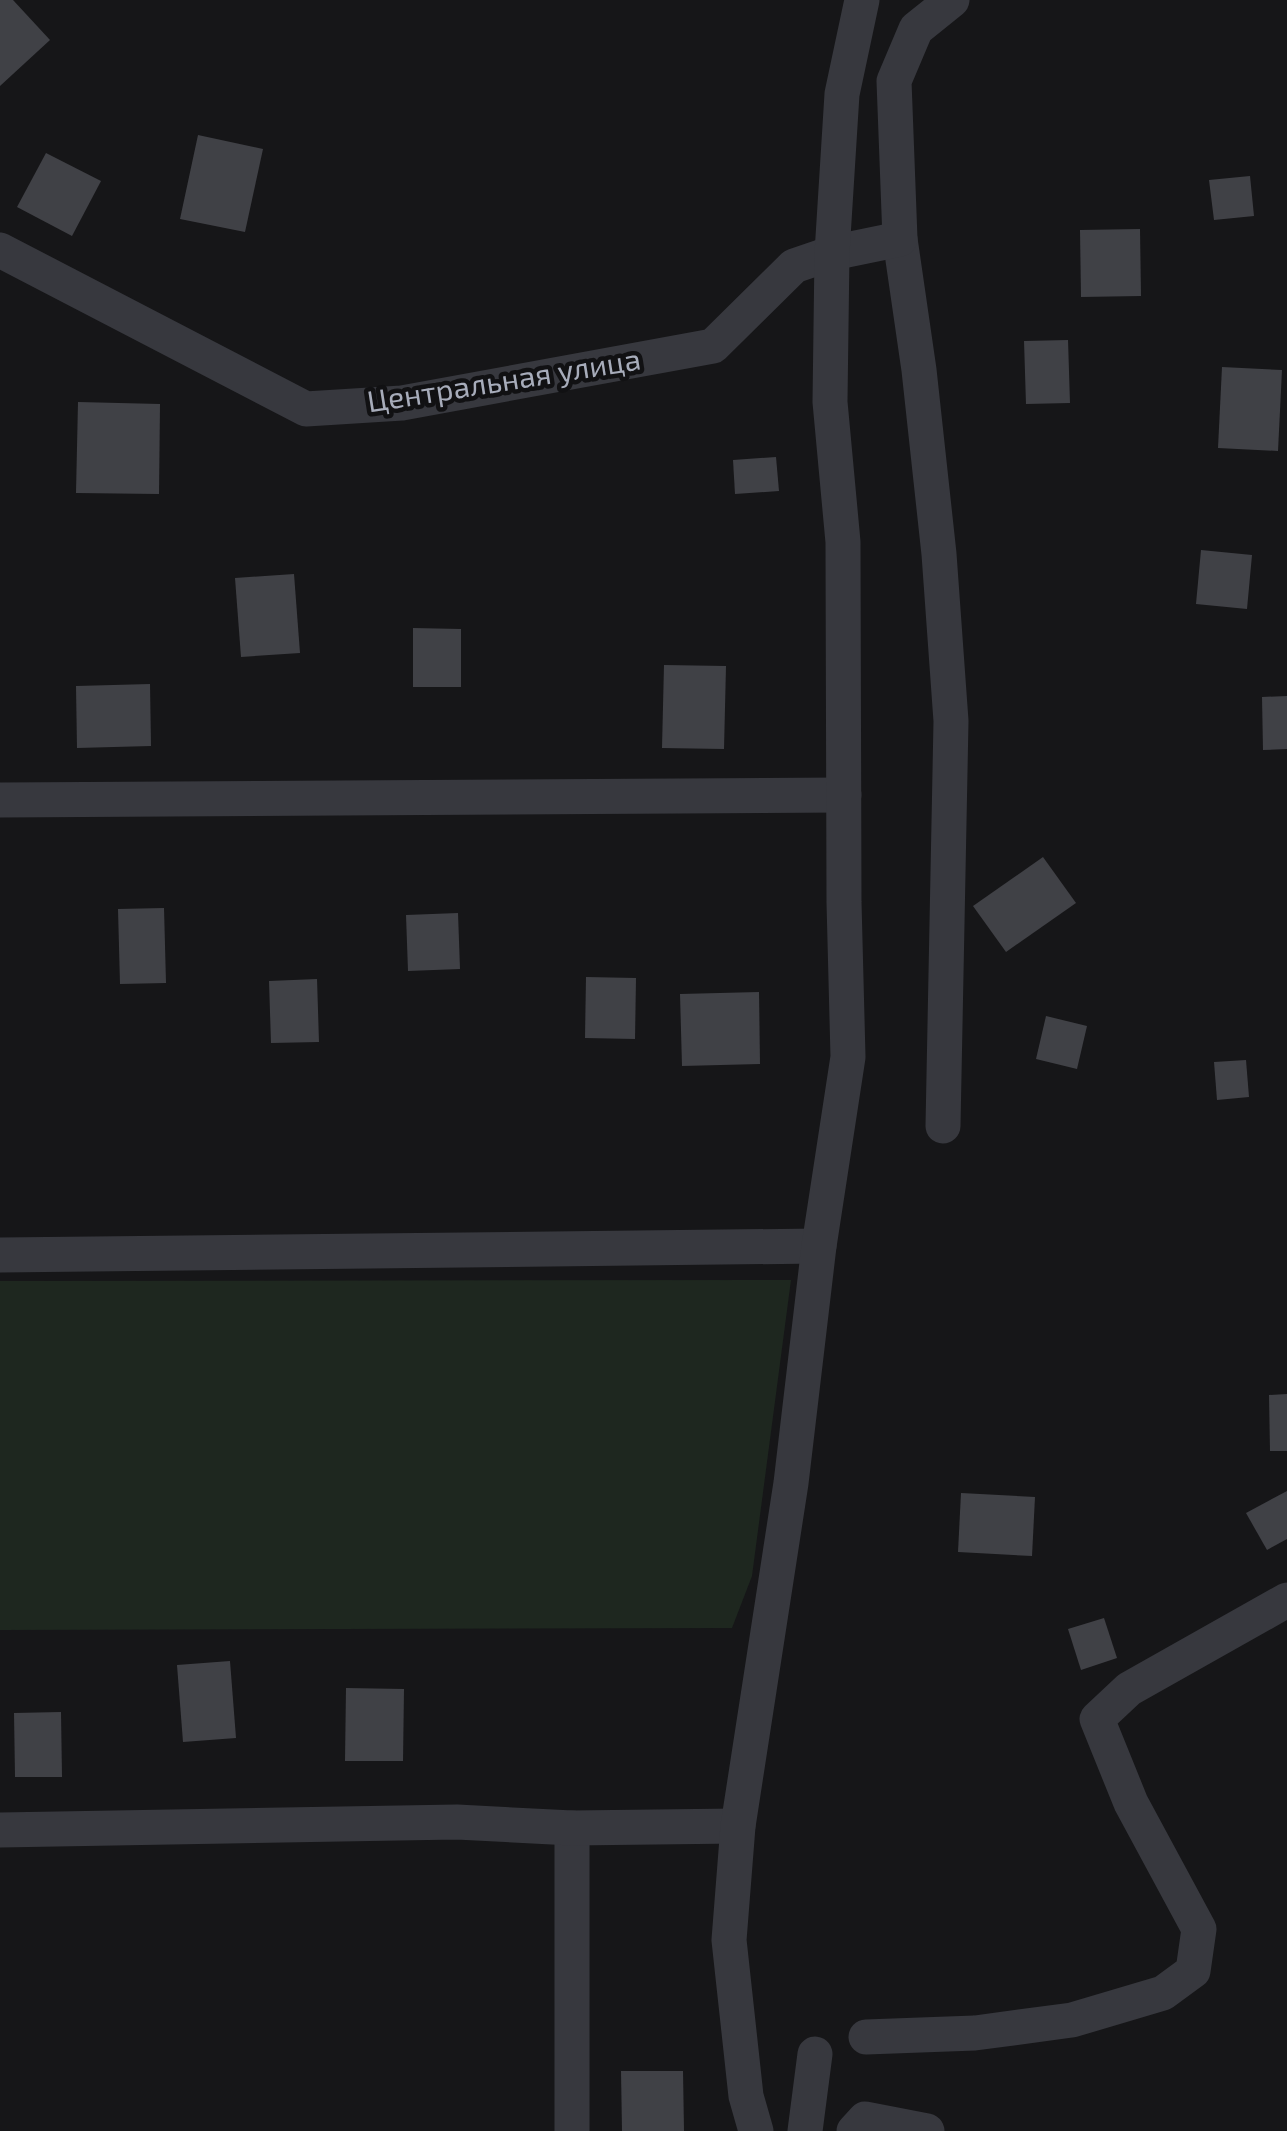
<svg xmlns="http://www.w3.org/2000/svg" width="1287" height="2131" viewBox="0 0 1287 2131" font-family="'Exo 2',sans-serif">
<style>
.green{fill:#1e271f}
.building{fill:#404146}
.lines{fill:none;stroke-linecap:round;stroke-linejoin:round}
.minor{stroke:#37383e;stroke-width:35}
.labels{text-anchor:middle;stroke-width:9;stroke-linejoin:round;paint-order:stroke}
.street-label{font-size:30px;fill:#a7acba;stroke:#111113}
</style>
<rect width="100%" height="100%" fill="#161618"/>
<polygon class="green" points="791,1280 752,1576 732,1628 0,1630 0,1281"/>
<g class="building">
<polygon points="0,0 13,0 50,40 0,86"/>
<polygon points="198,135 263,149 245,232 180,219"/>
<polygon points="46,153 101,181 72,236 17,207"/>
<polygon points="1250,176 1254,216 1214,220 1209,180"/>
<polygon points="1140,229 1141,296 1081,297 1080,230"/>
<polygon points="1068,340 1070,403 1026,404 1024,341"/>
<polygon points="1222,367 1282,370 1278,451 1218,448"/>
<polygon points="78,402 160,404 159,494 76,493"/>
<polygon points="776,457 779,491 735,494 733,460"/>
<polygon points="1201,550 1252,555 1247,609 1196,604"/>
<polygon points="294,574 300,653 241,657 235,578"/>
<polygon points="413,628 461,629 461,687 413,687"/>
<polygon points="664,665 726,666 724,749 662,748"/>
<polygon points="150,684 151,746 77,748 76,686"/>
<polygon points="1287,696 1287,749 1263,750 1262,697"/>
<polygon points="1043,857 1076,903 1006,952 973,906"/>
<polygon points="164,908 166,983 120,984 118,909"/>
<polygon points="458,913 460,969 408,971 406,915"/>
<polygon points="586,977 636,978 635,1039 585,1038"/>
<polygon points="317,979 319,1042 271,1043 269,981"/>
<polygon points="759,992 760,1064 682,1066 680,994"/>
<polygon points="1046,1016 1087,1026 1077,1069 1036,1059"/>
<polygon points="1246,1060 1249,1097 1217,1100 1214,1062"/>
<polygon points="1287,1394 1287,1451 1270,1451 1269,1395"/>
<polygon points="1287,1491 1287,1539 1267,1550 1246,1513"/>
<polygon points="961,1493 1035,1497 1032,1556 958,1552"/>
<polygon points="1104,1618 1117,1658 1081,1670 1068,1629"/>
<polygon points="230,1661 236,1738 183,1742 177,1665"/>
<polygon points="346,1688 404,1689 403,1761 345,1761"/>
<polygon points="61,1712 62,1777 15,1777 14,1713"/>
<polygon points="621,2071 683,2071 684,2131 622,2131"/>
</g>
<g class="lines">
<g class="minor">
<polyline points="900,239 919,370 939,554 951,721 943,1126"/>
<polyline points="0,250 306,409 402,403 713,346 794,266 832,253 900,239 894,81 916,29 952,0"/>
<polyline points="0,800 844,795"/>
<polyline points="0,1255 819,1246"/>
<polyline points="572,1828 572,2131"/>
<polyline points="0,1830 457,1822 572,1828 738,1826"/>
<polyline points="866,2037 975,2033 1072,2020 1163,1993 1193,1971 1199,1929 1131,1803 1097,1719 1129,1689 1287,1600"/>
<polyline points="756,2131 746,2096 729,1940 738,1826 791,1483 819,1246 848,1057 844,902 843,542 830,402 832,253 842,94 862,0"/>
<polyline points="805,2131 815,2054"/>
<polyline points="854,2131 865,2119 927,2131"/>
</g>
</g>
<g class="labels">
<g class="street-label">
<text transform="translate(504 381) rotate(-9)" y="10">Центральная улица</text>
</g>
</g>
</svg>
